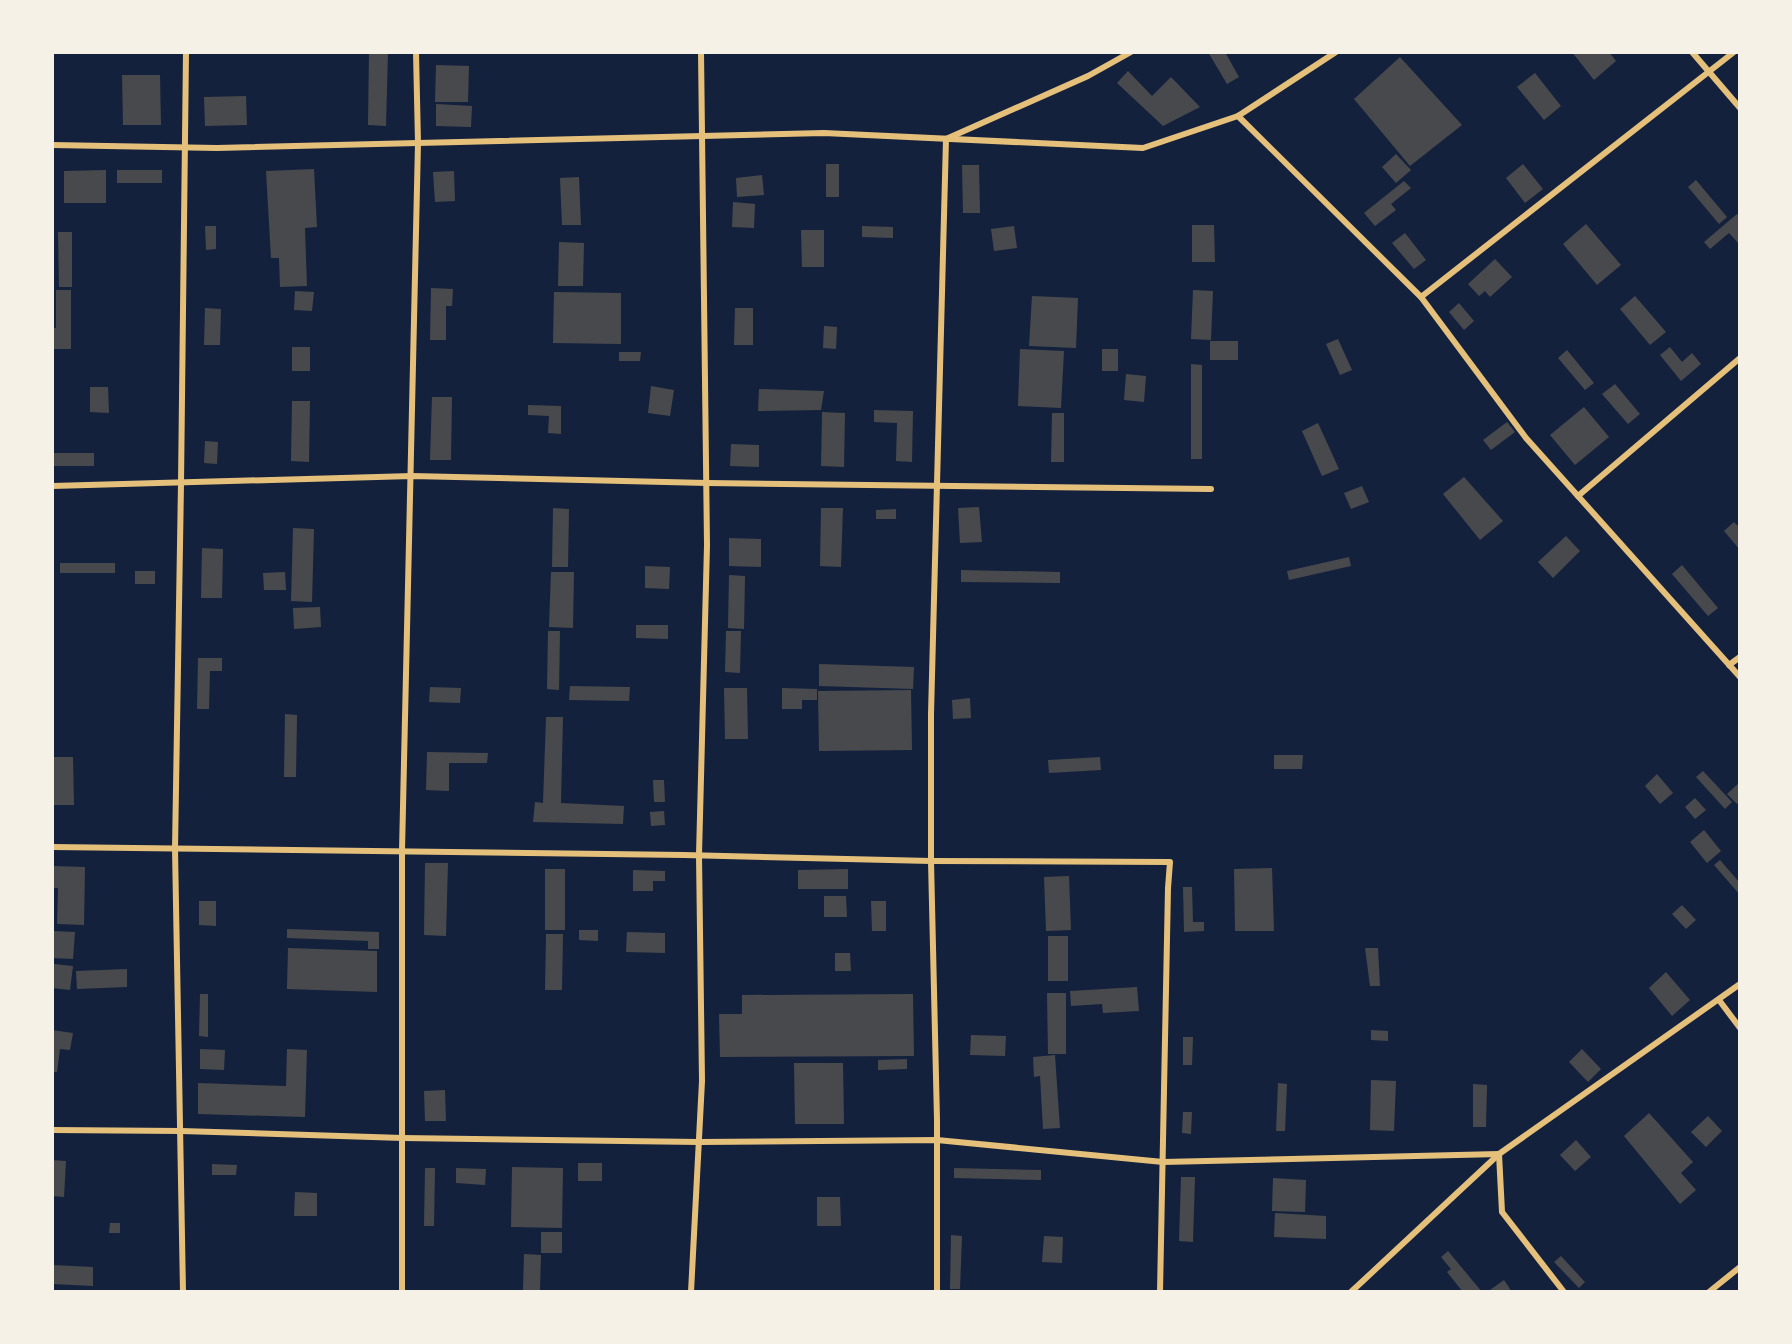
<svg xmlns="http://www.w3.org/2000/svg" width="1792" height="1344" viewBox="0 0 1792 1344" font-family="Roboto,sans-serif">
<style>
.building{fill:#48494c}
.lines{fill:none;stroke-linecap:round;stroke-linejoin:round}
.minor{stroke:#e5c07b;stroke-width:6}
</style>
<rect width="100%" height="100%" fill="#14213d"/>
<g class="building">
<polygon points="369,52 388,52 386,126 368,125"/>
<polygon points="1208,52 1225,52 1239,77 1227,84"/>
<polygon points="1572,52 1609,52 1616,61 1594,80"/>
<polygon points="1400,57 1462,125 1410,166 1354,99"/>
<polygon points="436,65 469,66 468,102 435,102"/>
<polygon points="1128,71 1152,96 1171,77 1200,107 1163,126 1117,83"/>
<polygon points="1535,73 1561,106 1544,120 1517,87"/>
<polygon points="122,75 160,75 161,125 123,125"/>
<polygon points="246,96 247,125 205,126 204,97"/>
<polygon points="436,104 472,106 471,127 436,126"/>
<polygon points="1396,154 1411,170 1396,183 1382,167"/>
<rect x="826" y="164" width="13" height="33"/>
<polygon points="1523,164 1543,189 1525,203 1506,178"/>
<polygon points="962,165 979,165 980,213 963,213"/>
<polygon points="314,169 317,227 305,228 307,286 280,287 279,258 271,258 266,171"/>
<polygon points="106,170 106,203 64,203 64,171"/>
<rect x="117" y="170" width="45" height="13"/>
<polygon points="454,171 455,201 435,202 433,172"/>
<polygon points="762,175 764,195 737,197 736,178"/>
<polygon points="579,177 581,225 562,225 560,178"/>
<polygon points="1696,180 1727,217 1719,224 1688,187"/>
<polygon points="1404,181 1411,188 1391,204 1396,210 1375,226 1364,213"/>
<polygon points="733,202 755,204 754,228 732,227"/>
<polygon points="1737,214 1740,217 1740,245 1729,233 1710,249 1704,242"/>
<polygon points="1586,224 1621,265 1597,285 1563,244"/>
<polygon points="1192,225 1214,225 1215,262 1192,262"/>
<polygon points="205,226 216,226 216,249 206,250"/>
<polygon points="862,226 893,227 893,238 862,237"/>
<polygon points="1014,226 1017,248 994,251 991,229"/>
<polygon points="801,230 824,230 824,267 802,267"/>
<polygon points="58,232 72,232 72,287 59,287"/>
<polygon points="1405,233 1426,260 1414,269 1392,243"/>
<polygon points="559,242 584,243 583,286 558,286"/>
<polygon points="1495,259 1512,277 1490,297 1485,291 1479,296 1468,284"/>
<polygon points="431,288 453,289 452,306 446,306 446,340 430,340"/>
<polygon points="56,290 71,290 71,349 52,349 52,328 56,328"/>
<polygon points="1193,290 1213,291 1211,340 1191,339"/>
<polygon points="295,291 314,292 312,311 294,310"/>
<polygon points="554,292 621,293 621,344 553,343"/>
<polygon points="1032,296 1078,298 1076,348 1029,346"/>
<polygon points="1635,296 1666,332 1650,345 1620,309"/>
<polygon points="1459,303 1474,321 1464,330 1449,312"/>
<polygon points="205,308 221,309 220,345 204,345"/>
<polygon points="735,308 753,308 753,345 734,345"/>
<polygon points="824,326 837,327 836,349 823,348"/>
<polygon points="1338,339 1352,370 1340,375 1326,344"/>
<rect x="1210" y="341" width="28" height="19"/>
<rect x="292" y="347" width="18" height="24"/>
<polygon points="1670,347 1682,362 1692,353 1701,364 1681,381 1660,355"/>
<polygon points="1020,349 1064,351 1061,408 1018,406"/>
<rect x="1102" y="349" width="16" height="22"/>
<polygon points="1567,350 1594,383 1585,390 1558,358"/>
<polygon points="619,352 641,352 640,361 619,361"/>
<polygon points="1191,364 1202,365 1202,459 1191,459"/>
<polygon points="1126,374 1146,376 1144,402 1124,400"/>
<polygon points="1615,384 1640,414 1628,424 1602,394"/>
<polygon points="651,386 674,390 670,416 648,413"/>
<polygon points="90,387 108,387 109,413 90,412"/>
<polygon points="759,389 824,391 821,410 758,411"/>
<polygon points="432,397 452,397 451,460 430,460"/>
<polygon points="292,401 310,401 309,462 291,461"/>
<polygon points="528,405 561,406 561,434 548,433 549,416 528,415"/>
<polygon points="1584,407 1609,437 1575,465 1550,435"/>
<polygon points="874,410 913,411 912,462 896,461 897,423 874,422"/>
<polygon points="822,412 845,413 844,467 821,466"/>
<polygon points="1052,413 1064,413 1064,462 1051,462"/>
<polygon points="1507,422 1515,432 1491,450 1483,440"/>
<polygon points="1318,423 1339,469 1322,476 1302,431"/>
<polygon points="205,441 218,442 217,464 204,463"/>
<polygon points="731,444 759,445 759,467 730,466"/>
<rect x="52" y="453" width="42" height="13"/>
<polygon points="1464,477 1503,521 1480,540 1443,494"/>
<polygon points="1362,486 1369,502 1351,509 1344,493"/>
<polygon points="979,507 982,542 960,543 958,508"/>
<polygon points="553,508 569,509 568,567 552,567"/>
<polygon points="821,508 843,508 841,567 820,566"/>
<polygon points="896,509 896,519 876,519 876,510"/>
<polygon points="1734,522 1740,528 1740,550 1724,531"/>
<polygon points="293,528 314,529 312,602 291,601"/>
<polygon points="1566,536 1580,551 1553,578 1538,562"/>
<polygon points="729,538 761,539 761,567 729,566"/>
<polygon points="202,548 223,549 222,598 201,598"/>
<polygon points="1349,557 1351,566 1289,580 1287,571"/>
<rect x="60" y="563" width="55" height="10"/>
<polygon points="1682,565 1718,608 1708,616 1672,574"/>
<polygon points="645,566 670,567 669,589 645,588"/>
<polygon points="961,570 1060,572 1060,583 961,582"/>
<rect x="135" y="571" width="20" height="13"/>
<polygon points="285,572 286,590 264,590 263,573"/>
<polygon points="551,572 574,572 573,628 549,627"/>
<polygon points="729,575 745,576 744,629 728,628"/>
<polygon points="320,607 321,627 294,629 293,608"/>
<polygon points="636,625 668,625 668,639 636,638"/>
<polygon points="548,631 560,631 559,690 547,689"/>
<polygon points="726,631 741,631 740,673 725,672"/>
<polygon points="198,658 222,658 222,671 210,671 209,709 197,709"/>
<polygon points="819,664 914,667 913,689 819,686"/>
<polygon points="570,686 630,687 629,701 569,700"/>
<polygon points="430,687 461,688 460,703 429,702"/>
<polygon points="724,688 747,688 748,739 725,739"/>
<polygon points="782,688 817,689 817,700 802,700 802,709 782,709"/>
<polygon points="911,690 912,750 819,751 818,691"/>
<polygon points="970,698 971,718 953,719 952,700"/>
<polygon points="285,714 297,715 296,777 284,777"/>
<polygon points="546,717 563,717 561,803 624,806 623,824 533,822 535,802 543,803"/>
<polygon points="427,752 488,753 487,763 449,763 449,791 426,790"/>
<polygon points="1274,755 1303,755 1302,769 1274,769"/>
<polygon points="52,757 73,757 74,805 53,805"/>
<polygon points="1100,757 1101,770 1049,773 1048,760"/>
<polygon points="1703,771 1732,802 1725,809 1696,777"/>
<polygon points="1657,774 1673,793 1660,804 1645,786"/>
<polygon points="653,780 664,780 665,802 654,802"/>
<polygon points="1740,782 1740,801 1737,804 1727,794"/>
<polygon points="1695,798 1706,810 1695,819 1685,807"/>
<polygon points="664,811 665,825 651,826 650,812"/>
<polygon points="1704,830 1721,851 1707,863 1690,842"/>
<polygon points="1720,860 1740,883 1740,895 1714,865"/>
<polygon points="425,863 448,863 446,936 424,935"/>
<polygon points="53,866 85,867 84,925 57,924 58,888 53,888"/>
<polygon points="1272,868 1274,931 1235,931 1234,869"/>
<rect x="545" y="869" width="20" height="61"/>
<polygon points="848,869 848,889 798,889 798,870"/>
<polygon points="633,870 665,871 665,881 653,881 653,891 633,891"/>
<polygon points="1069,876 1071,930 1046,931 1044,877"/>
<polygon points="1183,887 1192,887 1193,922 1204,922 1204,931 1184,932"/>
<polygon points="824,896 846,896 847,917 824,917"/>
<polygon points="199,901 216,901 216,926 199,925"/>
<polygon points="871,901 886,901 886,931 872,931"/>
<polygon points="1682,905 1696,920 1686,929 1672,914"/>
<polygon points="287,929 379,932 379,949 368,949 368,941 287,938"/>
<polygon points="579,930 598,930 598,941 579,940"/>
<polygon points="53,931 75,932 73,959 52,958"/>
<polygon points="627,932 665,933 665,953 626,952"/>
<polygon points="546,934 563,934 562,990 545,990"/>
<rect x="1048" y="936" width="20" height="45"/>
<polygon points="288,948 377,951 377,992 287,989"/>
<polygon points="1365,948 1378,948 1380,986 1370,986"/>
<polygon points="835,953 850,953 851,971 835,971"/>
<polygon points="54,964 73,966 70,990 52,988"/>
<polygon points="127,969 127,987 77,989 76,971"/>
<polygon points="1666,972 1690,1000 1672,1016 1649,988"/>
<polygon points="1137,987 1139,1011 1103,1013 1102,1004 1071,1006 1070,991"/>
<polygon points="1047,993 1066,993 1066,1054 1048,1054"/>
<polygon points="200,994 208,994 208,1037 199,1036"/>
<polygon points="913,994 914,1056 720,1057 719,1014 742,1014 742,995"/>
<polygon points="52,1030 73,1033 70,1050 60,1049 57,1072 52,1072"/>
<polygon points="1371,1030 1388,1031 1388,1041 1371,1040"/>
<polygon points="971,1035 1006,1036 1005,1056 970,1055"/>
<polygon points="1183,1037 1193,1037 1192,1065 1183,1065"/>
<polygon points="200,1049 225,1050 224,1070 200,1069"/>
<polygon points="287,1049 307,1050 305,1117 198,1114 198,1083 286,1086"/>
<polygon points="1582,1049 1601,1069 1588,1082 1569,1062"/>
<polygon points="1055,1055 1060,1128 1043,1129 1040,1076 1034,1077 1033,1057"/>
<polygon points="907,1059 907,1069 878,1070 878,1060"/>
<polygon points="794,1063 843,1063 844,1124 795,1124"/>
<polygon points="1371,1080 1396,1081 1394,1131 1370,1130"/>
<polygon points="1278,1083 1287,1084 1285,1131 1276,1131"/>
<polygon points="1473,1084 1487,1085 1486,1127 1473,1127"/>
<polygon points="445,1090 446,1121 425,1121 424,1091"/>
<polygon points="1183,1112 1192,1112 1191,1134 1182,1133"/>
<polygon points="1649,1113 1693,1162 1681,1173 1696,1190 1680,1204 1624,1136"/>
<polygon points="1708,1116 1722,1131 1706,1147 1691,1132"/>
<polygon points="1576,1140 1591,1157 1575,1171 1560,1155"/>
<polygon points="52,1160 66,1161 64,1197 52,1196"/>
<rect x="578" y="1163" width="24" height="18"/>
<polygon points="212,1164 237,1165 236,1175 212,1175"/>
<polygon points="512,1167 563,1168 562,1228 511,1227"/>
<polygon points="425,1168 435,1168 434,1226 424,1226"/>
<polygon points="456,1168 486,1169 485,1185 456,1183"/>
<polygon points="954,1168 1041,1170 1041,1180 954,1178"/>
<polygon points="1181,1177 1195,1177 1193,1242 1179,1241"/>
<polygon points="1273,1178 1306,1180 1305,1212 1272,1211"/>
<polygon points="295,1192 317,1193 317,1216 294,1216"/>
<polygon points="817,1197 840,1197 841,1226 817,1226"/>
<polygon points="1275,1213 1326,1216 1326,1239 1274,1237"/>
<polygon points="110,1223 120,1223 120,1233 109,1233"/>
<rect x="541" y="1232" width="21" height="21"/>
<polygon points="951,1235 962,1236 960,1289 950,1289"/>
<polygon points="1044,1236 1063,1237 1062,1263 1042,1262"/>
<polygon points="1448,1251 1482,1292 1463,1292 1447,1272 1451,1269 1441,1257"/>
<polygon points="524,1254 541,1255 540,1290 523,1290"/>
<polygon points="1561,1256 1585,1282 1579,1288 1554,1262"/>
<polygon points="52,1265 93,1267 93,1286 52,1284"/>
<polygon points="1504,1280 1512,1292 1491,1292 1490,1290"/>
</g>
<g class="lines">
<g class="minor">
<polyline points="1692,52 1740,108"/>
<polyline points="1238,116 1421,297 1526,438 1740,677"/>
<polyline points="52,145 217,148 824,133 1143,148 1238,116 1336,52"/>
<polyline points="1421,297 1734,52"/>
<polyline points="52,486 412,476 707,483 1211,489"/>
<polyline points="1578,496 1740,358"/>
<polyline points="1729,665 1740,657"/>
<polyline points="52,847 684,855 931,861 1170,862 1168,888 1160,1292"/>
<polyline points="1719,1000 1740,1028"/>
<polyline points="52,1130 181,1131 403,1138 699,1142 937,1140 1163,1162 1499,1154 1502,1212 1564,1292"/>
<polyline points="183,1292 175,849 181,484 186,52"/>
<polyline points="402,1292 402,851 418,143 416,52"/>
<polyline points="691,1292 702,1081 699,855 707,545 701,52"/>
<polyline points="937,1292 937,1120 931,861 931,714 946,139 1088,76 1131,52"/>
<polyline points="1351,1292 1499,1154 1740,984"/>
<polyline points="1709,1292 1740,1267"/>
</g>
</g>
<rect width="1792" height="1344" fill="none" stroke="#f6f1e7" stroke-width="108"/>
</svg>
